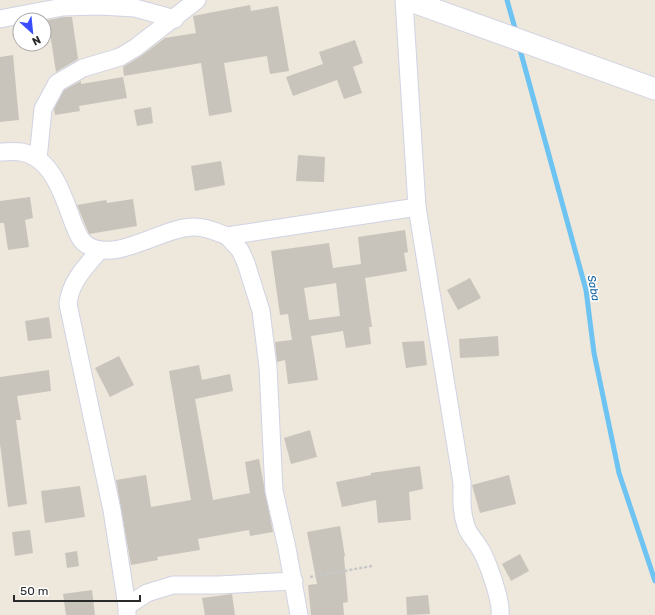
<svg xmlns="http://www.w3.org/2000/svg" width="655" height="615" viewBox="0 0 655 615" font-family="Rubik,sans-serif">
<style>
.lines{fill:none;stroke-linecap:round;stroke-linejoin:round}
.stream{stroke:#6dc3f1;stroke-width:5}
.building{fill:#c8c4bc;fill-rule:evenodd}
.minor-casing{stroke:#d1d3e3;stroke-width:19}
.tertiary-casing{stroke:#d1d3e3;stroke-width:23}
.path{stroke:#c8c8c8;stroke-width:2.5;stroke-dasharray:3 2;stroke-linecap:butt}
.minor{stroke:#fff;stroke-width:17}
.tertiary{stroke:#fff;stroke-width:21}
.labels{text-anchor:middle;stroke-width:3;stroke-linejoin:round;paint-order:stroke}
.water-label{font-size:11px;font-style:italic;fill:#0b5f9e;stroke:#fff}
</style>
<rect width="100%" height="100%" fill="#ede7dc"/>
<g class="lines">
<g class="stream">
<polyline points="507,0 516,32"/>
<polyline points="519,46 586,290 594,353 619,473 655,581"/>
</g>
</g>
<g class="building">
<polygon points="250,5 251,11 278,6 289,71 270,74 267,56 224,63 232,112 209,116 201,63 124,76 123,67 141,56 165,38 196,33 193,16"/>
<polygon points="64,17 72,17 78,59 56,72 48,20"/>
<polygon points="355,40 363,63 353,67 362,93 344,99 337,80 293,96 286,77 323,64 319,52"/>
<polygon points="13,55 19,120 0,122 0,57"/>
<polygon points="123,77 127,98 79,106 80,111 55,115 54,109 64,90 81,81 81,84"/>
<polygon points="151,107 153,123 137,126 134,110"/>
<polygon points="298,155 325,157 324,182 296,181"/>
<polygon points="221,161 225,185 195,191 191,166"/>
<polygon points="30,197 33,218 25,220 29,247 8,250 4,223 0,223 0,201"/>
<polygon points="133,199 137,226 89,234 77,205 106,200 107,203"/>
<path d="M405,230l3,22 -4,1 3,18 -42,7 7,49h-3l2,17 -25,4 -3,-17 -32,5 7,44 -30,4 -3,-24 -8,2 -2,-20 17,-2 -4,-26 -8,1 -9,-64 58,-8 4,25 28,-4 -3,-27zM336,283l4,33 -31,4 -5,-32z"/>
<polygon points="470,278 481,298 458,310 447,290"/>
<polygon points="49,317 52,338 28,341 25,321"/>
<polygon points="498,336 499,356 460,358 459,339"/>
<polygon points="424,341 427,365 406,368 402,342"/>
<polygon points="119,356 134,385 110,397 95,368"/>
<polygon points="199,365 202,380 230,374 233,391 195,399 213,500 250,493 245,462 259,459 273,532 250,536 249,530 198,539 200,550 157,557 158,560 131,565 116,480 146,475 151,507 191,500 169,371"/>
<polygon points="49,370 51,391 17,396 21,420 16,420 27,504 8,507 0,444 0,377"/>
<polygon points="310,430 317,457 291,464 284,438"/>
<polygon points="420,466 423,489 409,492 411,520 378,523 376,500 342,507 336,482 371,475 371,473"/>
<polygon points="509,475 516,504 480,513 472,485"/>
<polygon points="80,486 85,517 45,523 41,491"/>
<polygon points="340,526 345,556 344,557 348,602 343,603 344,615 311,615 308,585 317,584 307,532"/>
<polygon points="30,530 33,553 15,556 12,532"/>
<polygon points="77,551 79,566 67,568 65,553"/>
<polygon points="520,554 529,571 511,581 502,564"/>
<polygon points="92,590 95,615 66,615 63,594"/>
<polygon points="232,594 235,615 205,615 202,598"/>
<polygon points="428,595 430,614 407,615 406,597"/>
</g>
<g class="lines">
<g class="minor-casing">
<g id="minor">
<path d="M404,0l13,207 45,276c0,15 -1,29 4,43 2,8 9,14 13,21 8,12 23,54 21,68"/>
<polyline points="0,19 63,7 100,6 135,8 175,19"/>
<path d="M0,152c7,0 15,-1 21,0 33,6 43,47 53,73 3,7 6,16 13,20 29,19 76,-19 108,-18 11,0 22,5 32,9l190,-29"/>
<polyline points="38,159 43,109 57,83 83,68 120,57 135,48 197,0"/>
<polyline points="227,236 240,250 246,263 261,311 268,367 274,491 287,548 299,615"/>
<path d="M100,250c-14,16 -30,32 -32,54l44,206 15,96v9"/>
<polyline points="127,606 147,593 173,585 218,585 294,581"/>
</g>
</g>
<g class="tertiary-casing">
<polyline id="tertiary" points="408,0 655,89"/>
</g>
<polyline class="path" points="310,577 372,566"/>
<use href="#minor" class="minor"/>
<use href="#tertiary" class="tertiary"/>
</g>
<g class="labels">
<g class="water-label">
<text transform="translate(594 288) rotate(79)" y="4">Saba</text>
</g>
</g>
<g transform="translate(32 32) rotate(153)"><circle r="19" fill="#ffffff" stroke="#aaaaaa"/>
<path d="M0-3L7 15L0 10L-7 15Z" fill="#394dfd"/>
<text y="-6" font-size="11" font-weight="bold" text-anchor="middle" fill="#2a2a2a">N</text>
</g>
<path d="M14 595v6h126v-6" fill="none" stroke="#2a2a2a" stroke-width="2"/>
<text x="20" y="595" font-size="12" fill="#2a2a2a" stroke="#ffffff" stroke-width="3" paint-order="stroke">50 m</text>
</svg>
